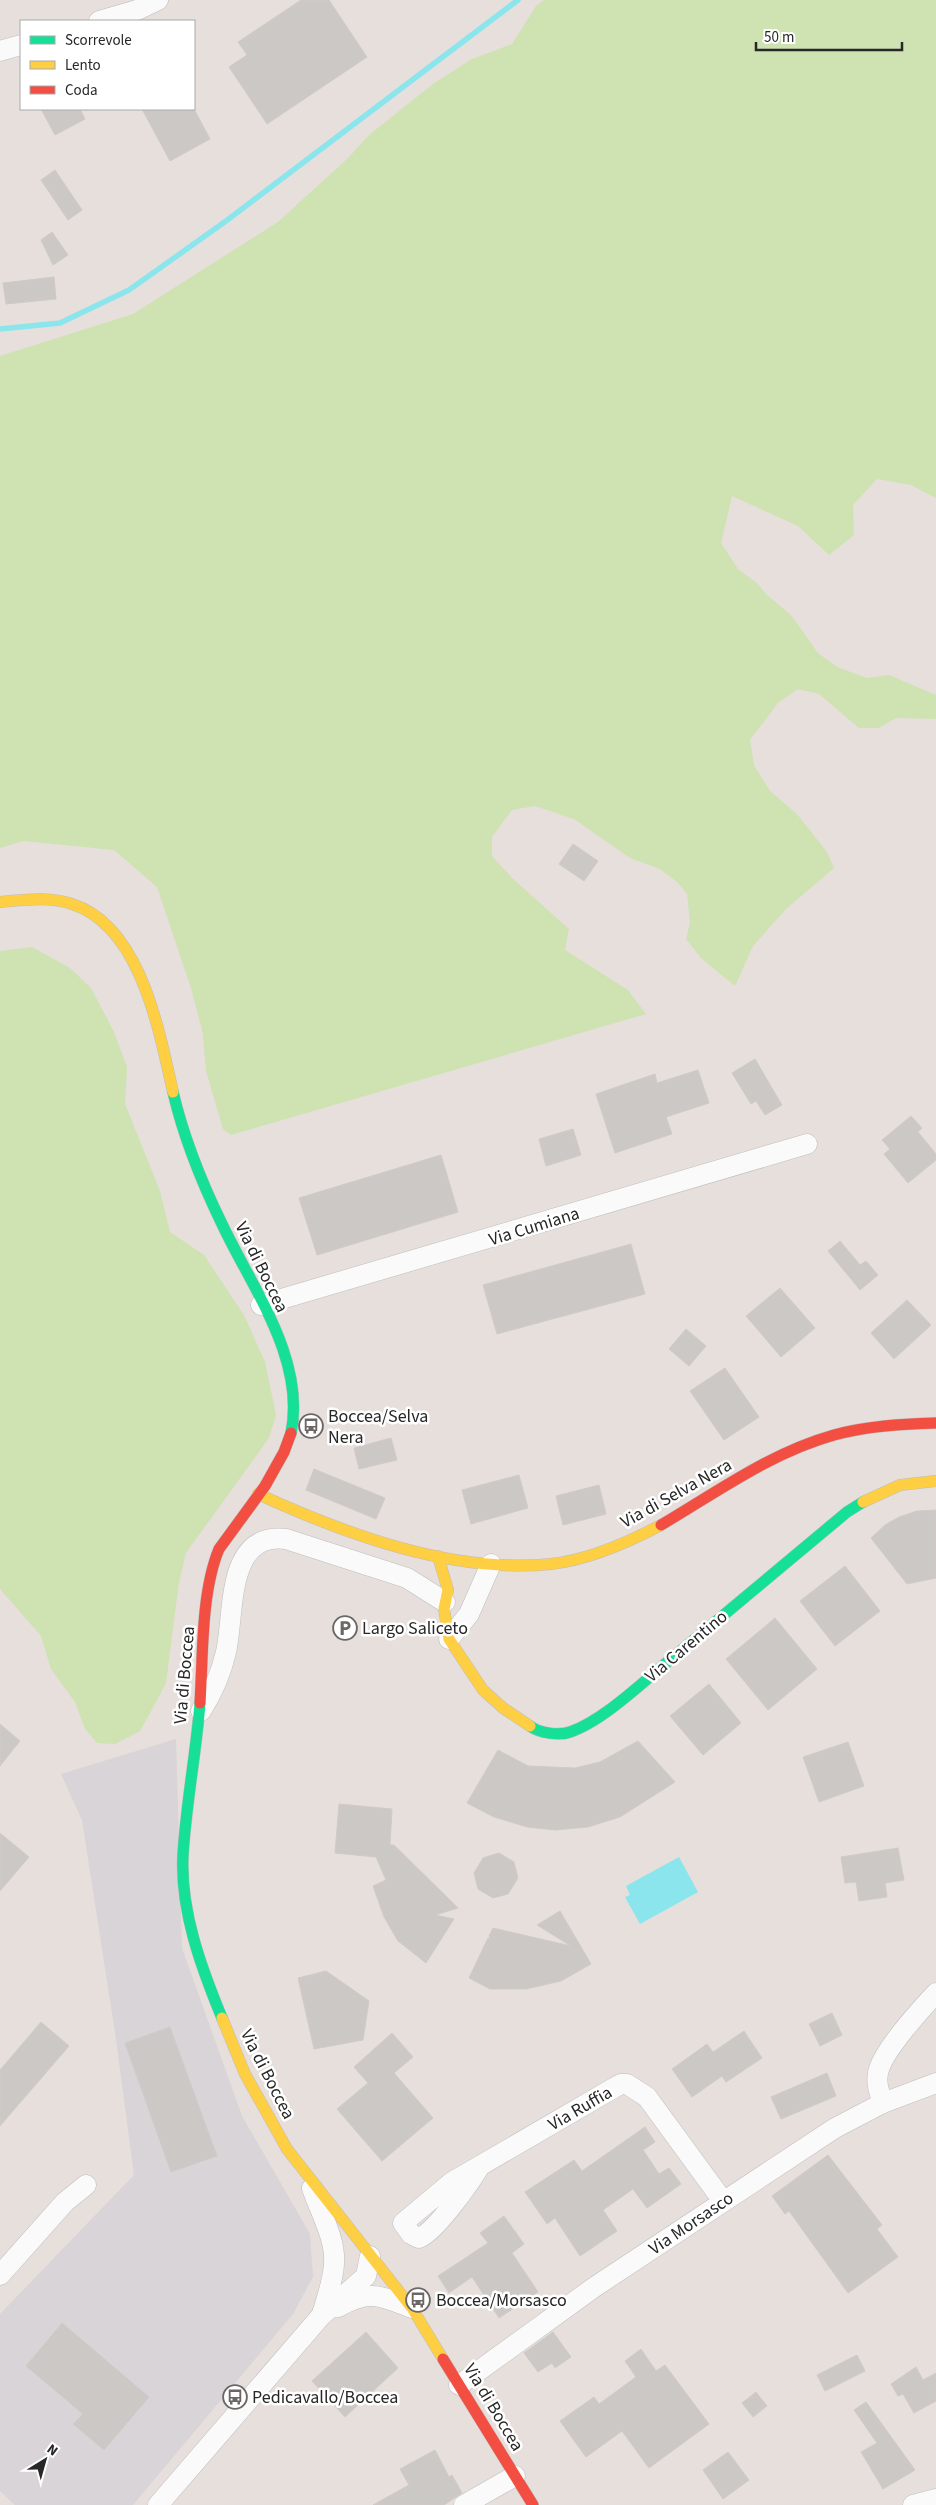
<svg xmlns="http://www.w3.org/2000/svg" width="936" height="2505" viewBox="0 0 936 2505" font-family="'Source Sans 3',sans-serif">
<style>
.industrial{fill:#d8d4d8}
.green{fill:#cfe2b2}
.water{fill:#8ae6ec}
.lines{fill:none;stroke-linecap:round;stroke-linejoin:round}
.stream{stroke:#8ae6ec;stroke-width:5.5}
.building{fill:#ccc8c5;stroke:#d1cbc8}
.street-casing{stroke:#bfbdbe;stroke-width:21}
.fast-casing{stroke:#bfbdbe;stroke-width:12}
.slow-casing{stroke:#bfbdbe;stroke-width:12}
.jam-casing{stroke:#bfbdbe;stroke-width:12}
.street{stroke:#fbfafa;stroke-width:20}
.fast{stroke:#16e098;stroke-width:11}
.slow{stroke:#ffcf43;stroke-width:11}
.jam{stroke:#f24e42;stroke-width:11}
.labels{text-anchor:middle;stroke-width:5;stroke-linejoin:round;paint-order:stroke}
.street-label{font-size:18px;fill:#272727;stroke:#fff}
.poi-label{font-size:18px;fill:#272727;stroke:#fff;text-anchor:start}
</style>
<rect width="100%" height="100%" fill="#e6dfdc"/>
<polygon class="industrial" points="176,1739 182,1948 242,2116 310,2234 313,2277 293,2314 133,2505 15,2505 0,2491 0,2314 134,2175 116,2039 82,1820 61,1774"/>
<g class="green">
<polygon points="544,0 936,0 936,498 911,485 877,479 853,505 854,535 829,555 798,526 732,496 721,543 738,569 758,584 767,595 791,615 818,653 837,667 867,678 889,675 936,695 936,719 896,718 879,728 859,728 819,694 798,689 778,703 750,740 754,765 770,791 797,814 827,852 834,868 785,910 753,946 735,986 701,958 686,939 690,923 687,894 677,882 660,869 630,858 574,819 535,806 512,810 492,837 492,856 512,878 569,929 565,950 628,990 646,1014 231,1135 223,1129 206,1071 203,1034 191,988 157,887 114,850 24,841 0,848 0,356 133,314 278,222 348,158 369,135 433,84 472,59 512,44 536,6"/>
<polygon points="32,947 70,968 91,988 114,1032 127,1067 125,1104 160,1191 170,1232 204,1255 244,1315 265,1362 276,1415 269,1438 186,1553 179,1582 166,1683 155,1704 140,1731 115,1744 97,1743 85,1729 75,1702 51,1669 41,1636 0,1589 0,951"/>
</g>
<polygon class="water" points="679,1857 698,1892 640,1924 625,1897 630,1895 626,1886"/>
<g class="lines">
<polyline class="stream" points="0,329 60,323 129,290 226,221 518,0"/>
</g>
<g class="building">
<polygon points="301,0 329,0 367,57 267,124 229,67 247,55 238,42"/>
<polygon points="41,109 80,109 85,119 55,135"/>
<polygon points="142,109 194,109 210,139 170,161"/>
<polygon points="55,170 82,210 68,220 41,180"/>
<polygon points="52,232 68,255 53,265 41,240"/>
<polygon points="54,277 56,299 6,304 3,283"/>
<polygon points="573,844 598,861 584,881 559,864"/>
<polygon points="755,1059 782,1105 765,1115 756,1101 751,1104 732,1073"/>
<polygon points="698,1070 709,1103 666,1117 672,1134 615,1153 596,1094 655,1074 657,1083"/>
<polygon points="911,1116 922,1128 918,1132 936,1154 936,1160 908,1183 884,1154 890,1149 882,1140"/>
<polygon points="573,1129 581,1155 546,1166 539,1139"/>
<polygon points="441,1155 458,1212 317,1255 299,1198"/>
<polygon points="840,1241 860,1265 866,1261 878,1275 860,1290 828,1251"/>
<polygon points="631,1244 645,1294 497,1334 483,1285"/>
<polygon points="780,1288 815,1328 781,1357 746,1316"/>
<polygon points="907,1300 931,1325 894,1359 871,1333"/>
<polygon points="686,1329 706,1346 689,1366 669,1349"/>
<polygon points="725,1368 759,1417 724,1440 690,1391"/>
<polygon points="391,1438 397,1460 359,1469 354,1448"/>
<polygon points="314,1469 385,1498 376,1519 306,1490"/>
<polygon points="519,1475 528,1508 471,1524 462,1490"/>
<polygon points="599,1485 606,1514 563,1525 556,1496"/>
<polygon points="936,1510 936,1578 907,1584 871,1538 885,1525 899,1517 917,1511"/>
<polygon points="845,1566 880,1611 835,1646 800,1601"/>
<polygon points="775,1618 817,1669 768,1710 726,1659"/>
<polygon points="709,1684 741,1723 703,1755 670,1716"/>
<polygon points="0,1724 20,1741 0,1766"/>
<polygon points="638,1741 675,1782 620,1817 588,1827 555,1830 527,1827 494,1817 467,1803 498,1750 528,1766 575,1768 600,1762"/>
<polygon points="848,1742 864,1786 819,1802 803,1757"/>
<polygon points="339,1804 392,1809 390,1845 394,1845 458,1908 435,1915 454,1919 426,1963 398,1941 384,1917 373,1886 386,1880 376,1857 335,1853"/>
<polygon points="0,1833 29,1857 0,1891"/>
<polygon points="898,1848 904,1880 885,1883 887,1897 859,1901 856,1882 845,1883 841,1857"/>
<polygon points="499,1853 514,1862 518,1878 508,1894 493,1898 478,1889 474,1873 483,1858"/>
<polygon points="560,1911 591,1964 561,1981 526,1989 490,1989 469,1978 488,1938 490,1940 489,1936 493,1928 571,1946 537,1925"/>
<polygon points="326,1971 369,2001 363,2040 314,2049 298,1978"/>
<polygon points="832,2013 842,2035 820,2046 809,2024"/>
<polygon points="41,2022 69,2046 0,2126 0,2070"/>
<polygon points="170,2027 217,2156 171,2172 125,2043"/>
<polygon points="744,2031 762,2058 726,2082 722,2076 692,2097 672,2069 707,2044 713,2052"/>
<polygon points="392,2033 413,2057 394,2073 433,2118 382,2161 337,2109 368,2083 354,2067"/>
<polygon points="827,2073 836,2096 781,2119 771,2097"/>
<polygon points="645,2127 655,2142 643,2150 659,2174 669,2168 681,2184 647,2208 633,2189 603,2210 617,2231 580,2256 555,2218 547,2224 525,2192 574,2160 582,2171"/>
<polygon points="828,2155 882,2225 877,2229 898,2257 848,2293 789,2211 785,2214 772,2196"/>
<polygon points="504,2216 524,2244 512,2253 538,2292 499,2318 472,2277 449,2293 438,2276 488,2243 480,2233"/>
<polygon points="62,2323 149,2397 104,2450 73,2424 83,2414 26,2366"/>
<polygon points="366,2332 398,2368 345,2417 312,2381"/>
<polygon points="553,2332 571,2357 555,2368 552,2363 538,2372 524,2353"/>
<polygon points="641,2349 656,2371 665,2365 709,2424 649,2468 622,2431 586,2457 560,2421 594,2397 599,2404 636,2377 625,2361"/>
<polygon points="857,2355 865,2371 825,2391 817,2375"/>
<polygon points="916,2367 923,2380 936,2373 936,2401 914,2413 903,2394 898,2396 891,2384"/>
<polygon points="756,2392 767,2406 753,2417 742,2403"/>
<polygon points="866,2402 915,2470 883,2489 861,2452 877,2443 854,2410"/>
<polygon points="435,2450 449,2477 452,2475 462,2493 444,2505 373,2505 409,2485 400,2469"/>
<polygon points="728,2452 749,2480 723,2499 703,2470"/>
</g>
<g class="lines">
<g class="street-casing">
<g id="street">
<polyline points="99,21 137,10 158,0"/>
<polyline points="0,51 21,45"/>
<polyline points="261,1305 807,1144"/>
<polyline points="449,1639 469,1614 491,1564"/>
<path d="M201,1711c12,-19 20,-37 25,-59 9,-39 -1,-120 60,-113l121,39 38,24"/>
<path d="M883,2103c-4,-11 -8,-22 -4,-34 7,-21 42,-60 57,-76"/>
<path d="M480,2166c-10,17 -45,66 -61,72l-8,-4 -8,-11 49,-41 160,-93 9,-5h6l20,13 76,104"/>
<path d="M312,2188c8,24 24,51 22,76 -1,17 -7,34 -12,50"/>
<polyline points="0,2275 65,2202 86,2185"/>
<path d="M338,2307c32,-18 42,-11 74,1"/>
<polyline points="459,2385 596,2286 835,2128 883,2103 936,2083"/>
<polyline points="158,2505 321,2316 366,2276 370,2256"/>
<polyline points="464,2505 515,2476"/>
<polyline points="913,2505 936,2499"/>
</g>
</g>
<g class="fast-casing">
<g id="fast">
<path d="M173,1092c11,47 28,89 49,132 30,64 84,135 69,209"/>
<path d="M200,1703c-4,51 -14,101 -17,152 -3,55 18,112 39,163"/>
<path d="M530,1726c9,7 29,10 40,6 33,-11 74,-51 101,-73 59,-49 117,-98 176,-147l16,-10"/>
</g>
</g>
<g class="slow-casing">
<g id="slow">
<path d="M0,902c24,-2 49,-6 72,2 69,22 87,127 101,188"/>
<path d="M258,1494c87,40 195,80 293,70 38,-4 76,-21 110,-39"/>
<polyline points="863,1502 900,1485 936,1481"/>
<polyline points="438,1556 448,1590 444,1609 449,1639 483,1690 503,1708 530,1726"/>
<polyline points="222,2018 245,2074 287,2149 412,2308 443,2359"/>
</g>
</g>
<g class="jam-casing">
<g id="jam">
<path d="M661,1525c56,-33 109,-72 173,-90 33,-9 68,-11 102,-12"/>
<path d="M200,1703c3,-47 1,-111 19,-154l46,-63 19,-34 7,-19"/>
<polyline points="443,2359 533,2505"/>
</g>
</g>
<use href="#street" class="street"/>
<use href="#fast" class="fast"/>
<use href="#slow" class="slow"/>
<use href="#jam" class="jam"/>
</g>
<defs>
<g id="bus-ring" transform="scale(1.25)"><circle r="9.5" fill="#fff" stroke="#6a6766" stroke-width="1.5"/><path d="M-5-6H5V4H4V6H2V4H-2V6H-4V4H-5ZM-3.5-4V0h7V-4ZM-3.5 1.2v1.5H-2V1.2ZM2 1.2v1.5H3.5V1.2Z" fill="#6a6766"/></g>
<g id="parking-ring" transform="scale(1.25)"><circle r="9.5" fill="#fff" stroke="#6a6766" stroke-width="1.5"/><path d="M-3.5-5.5H1a3.5 3.5 0 0 1 0 7H-1V5.5H-3.5ZM-1-3.4V-.6H.8a1.4 1.4 0 0 0 0-2.8Z" fill="#6a6766"/></g>
</defs>
<g fill-rule="evenodd">
<use href="#bus-ring" x="311" y="1426"/>
<use href="#parking-ring" x="345" y="1628"/>
<use href="#bus-ring" x="418" y="2300"/>
<use href="#bus-ring" x="235" y="2397"/>
</g>
<g class="labels">
<g class="street-label">
<text transform="translate(534 1226) rotate(-17)" y="6">Via Cumiana</text>
<text transform="translate(262 1267) rotate(64)" y="6">Via di Boccea</text>
<text transform="translate(676 1493) rotate(-29)" y="6">Via di Selva Nera</text>
<text transform="translate(686 1646) rotate(-40)" y="6">Via Carentino</text>
<text transform="translate(184 1675) rotate(-85)" y="6">Via di Boccea</text>
<text transform="translate(268 2074) rotate(63)" y="6">Via di Boccea</text>
<text transform="translate(580 2108) rotate(-30)" y="6">Via Ruffia</text>
<text transform="translate(691 2223) rotate(-34)" y="6">Via Morsasco</text>
<text transform="translate(494 2407) rotate(59)" y="6">Via di Boccea</text>
</g>
<g class="poi-label">
<text x="328" y="1422">Boccea/Selva<tspan x="328" dy="21">Nera</tspan></text>
<text x="362" y="1634">Largo Saliceto</text>
<text x="436" y="2306">Boccea/Morsasco</text>
<text x="252" y="2403">Pedicavallo/Boccea</text>
</g>
</g>
<rect x="20" y="20" width="175" height="90" fill="#ffffff" stroke="#a9a9a9"/>
<rect x="30" y="36" width="25" height="8" fill="#16e098" stroke="#a9a9a9"/>
<text x="65" y="45" font-size="15" fill="#272727">Scorrevole</text>
<rect x="30" y="61" width="25" height="8" fill="#ffcf43" stroke="#a9a9a9"/>
<text x="65" y="70" font-size="15" fill="#272727">Lento</text>
<rect x="30" y="86" width="25" height="8" fill="#f24e42" stroke="#a9a9a9"/>
<text x="65" y="95" font-size="15" fill="#272727">Coda</text>
<g transform="translate(45 2460) rotate(37)" stroke="#ffffff" stroke-width="4" paint-order="stroke">
<path d="M0-4L9 19L0 12L-9 19Z" fill="#272727"/>
<text y="-8" font-size="14" font-weight="bold" text-anchor="middle" fill="#272727">N</text>
</g>
<path d="M756 42v8h146v-8" fill="none" stroke="#272727" stroke-width="2.5"/>
<text x="764" y="42" font-size="15" fill="#272727" stroke="#ffffff" stroke-width="4" paint-order="stroke">50 m</text>
</svg>
